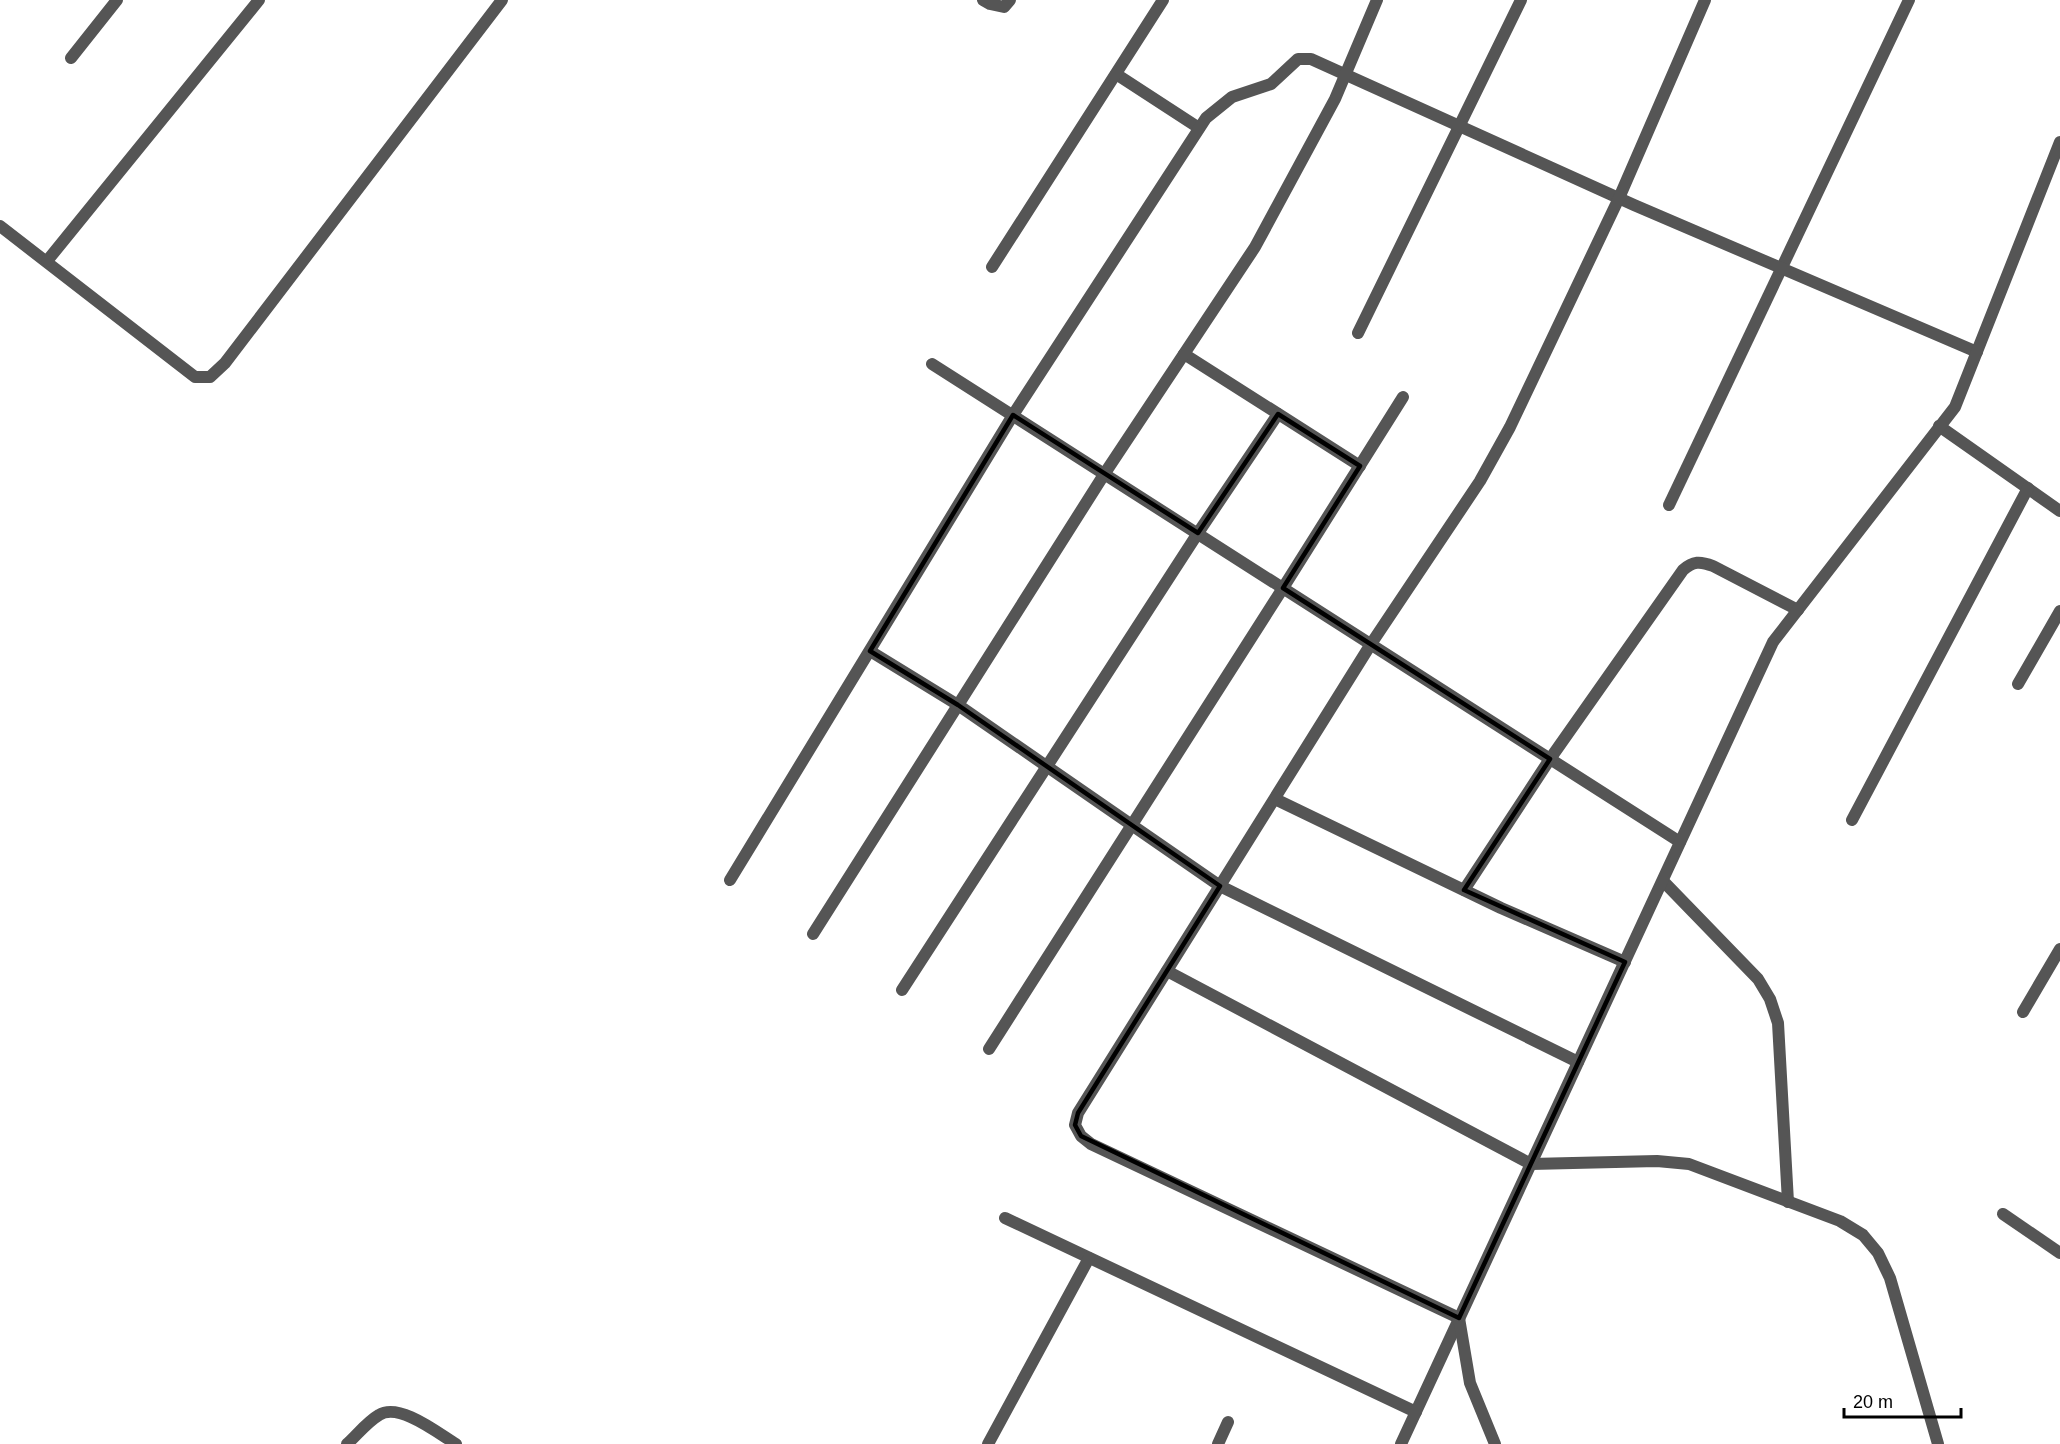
<svg xmlns="http://www.w3.org/2000/svg" width="2060" height="1444" viewBox="0 0 2060 1444" font-family="Arial,sans-serif">
<style>
.lines{fill:none;stroke-linecap:round;stroke-linejoin:round}
.minor{stroke:#555;stroke-width:12}
.marked{fill:none;stroke:#000;stroke-width:4.5;stroke-linejoin:round}
</style>
<rect width="100%" height="100%" fill="#fff"/>
<g class="lines">
<g class="minor">
<polyline points="983,0 990,4 1004,7 1010,0"/>
<polyline points="71,58 117,0"/>
<polyline points="1116,74 1199,128"/>
<polyline points="0,226 195,377 210,377 225,363 502,0"/>
<polyline points="47,261 259,0"/>
<polyline points="992,267 1163,0"/>
<polyline points="1358,333 1521,0"/>
<polyline points="1184,354 1360,466"/>
<polyline points="932,364 1680,842"/>
<polyline points="1939,426 2060,511"/>
<polyline points="1669,505 1909,0"/>
<polyline points="870,651 958,705 1220,886 1578,1062"/>
<polyline points="2018,684 2060,611"/>
<polyline points="1275,799 1501,908 1625,962"/>
<polyline points="1852,820 2028,488"/>
<polyline points="730,880 1013,415 1206,118 1232,97 1271,84 1298,59 1311,59 1634,205 1977,352"/>
<polyline points="1663,881 1758,979 1770,999 1778,1023 1788,1202"/>
<path d="M1464,890l86,-131 133,-189c10,-9 17,-9 30,-4l85,44"/>
<polyline points="813,934 1105,473 1255,247 1335,99 1377,0"/>
<polyline points="1167,971 1531,1164 1657,1161 1689,1164 1840,1221 1863,1235 1878,1253 1890,1278 1938,1444"/>
<polyline points="902,990 1198,533 1278,414"/>
<polyline points="2023,1012 2060,949"/>
<polyline points="989,1049 1283,588 1403,397"/>
<polyline points="2003,1214 2060,1253"/>
<polyline points="1005,1218 1416,1412"/>
<path d="M347,1444c10,-9 20,-22 32,-29 20,-13 59,18 77,29"/>
<polyline points="988,1444 1089,1258"/>
<polyline points="1218,1444 1228,1422"/>
<polyline points="1401,1444 1773,642 1955,407 2060,142"/>
<polyline points="1495,1444 1470,1383 1459,1318 1091,1144 1081,1136 1075,1125 1078,1113 1371,644 1480,481 1510,427 1619,198 1705,0"/>
</g>
</g>
<path class="marked" d="M1278,414l82,52 -77,122 267,171 -86,131 161,72 -166,356 -378,-182 -6,-11 3,-12 142,-227 -262,-181 -88,-54 143,-236 185,118z"/>
<path d="M1844 1408v9h117v-9" fill="none" stroke="#000000" stroke-width="3"/>
<text x="1853" y="1408" font-size="18" fill="#000000" stroke="#ffffff" stroke-width="4.5" paint-order="stroke">20 m</text>
</svg>
